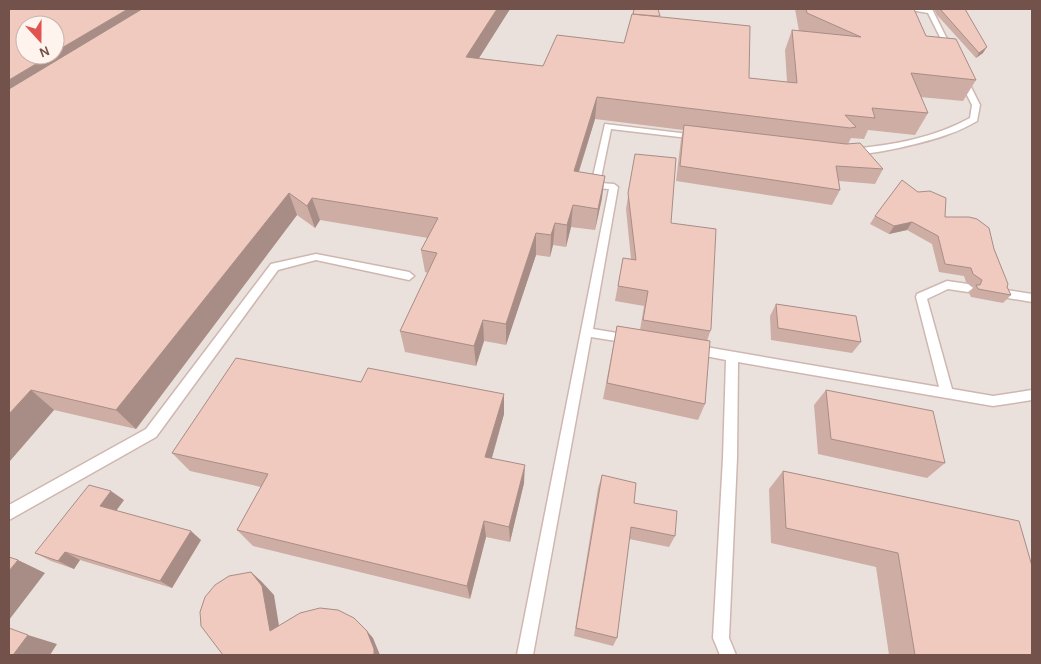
<svg xmlns="http://www.w3.org/2000/svg" width="1041" height="664" viewBox="0 0 1041 664" font-family="Karla,sans-serif">
<style>
.industrial{fill:#eae1dd;fill-rule:evenodd}
.lines{fill:none;stroke-linecap:round;stroke-linejoin:round}
.service-casing{stroke:#cfb7b0;stroke-width:3}
.service{fill:#fff;fill-rule:evenodd}
.wall{fill:#ceada4}
.shaded-wall{fill:#a88d86}
.building{fill:#f0c9bf;stroke:#a88d86}
</style>
<rect width="100%" height="100%" fill="#fcefe7"/>
<path class="industrial" d="M9,9h1023v646h-1023zM25,25h30v30h-30z"/>
<g class="lines">
<g class="service-casing">
<g id="service">
<polygon points="905,9 932,9 953,51 952,52 947,51 928,13"/>
<path d="M960,77h6l14,28 -3,16c-9,5 -18,10 -28,13 -15,6 -90,26 -101,18l4,-3c42,-4 81,-11 118,-31l2,-13 -13,-26z"/>
<polygon points="605,124 697,135 701,137 697,139 611,129 600,183 614,184 618,187 593,329 629,335 633,336 635,339 633,342 629,343 591,337 533,655 517,655 609,189 595,188 591,185"/>
<polygon points="316,254 409,272 414,276 409,280 316,260 278,270 156,437 9,520 9,505 146,429 271,264"/>
<polygon points="947,281 968,284 973,288 968,292 948,289 927,299 952,389 993,396 1032,390 1032,400 993,406 738,362 737,458 729,638 736,655 720,655 713,638 723,458 726,360 690,353 688,350 690,347 694,345 939,387 916,297 917,294"/>
<polygon points="1006,290 1032,294 1032,302 1002,297 1001,294"/>
</g>
</g>
<use href="#service" class="service"/>
</g>
<g class="wall">
<polygon points="9,9 510,9 479,58 543,66 624,43 660,17 749,78 787,82 785,50 792,30 799,31 795,9 914,9 926,36 976,80 963,101 920,97 928,113 915,135 868,130 864,139 851,138 848,144 883,169 875,184 839,181 840,190 832,205 676,181 681,139 683,130 595,119 579,172 602,198 595,230 571,227 566,247 553,245 550,257 536,255 506,345 484,341 476,366 405,352 400,331 428,273 425,272 421,250 428,238 320,220 315,228 297,215 136,429 54,410 9,462"/>
<polygon points="934,9 965,9 983,53 976,58 937,15"/>
<polygon points="635,154 671,223 711,329 707,341 705,404 698,420 603,399 617,326 640,330 644,306 615,301 623,258 631,259 626,209"/>
<polygon points="875,216 945,217 994,249 1007,287 1011,295 1003,303 971,297 969,293 974,287 966,282 964,276 939,272 932,244 907,230 889,234 870,224"/>
<polygon points="776,304 861,342 852,353 771,340 770,316"/>
<polygon points="361,382 504,394 504,414 492,458 524,483 510,542 486,537 470,599 253,546 237,530 261,487 190,471 172,453"/>
<polygon points="826,390 945,463 927,478 818,454 814,405"/>
<polygon points="783,471 1019,521 1032,655 889,655 876,567 771,543 769,489"/>
<polygon points="602,475 634,503 675,536 669,547 629,539 617,638 613,646 574,636 598,488"/>
<polygon points="124,500 116,511 201,540 172,588 80,560 74,569 51,561 35,553"/>
</g>
<g class="shaded-wall">
<polygon points="128,9 168,9 9,111 9,80 51,55 55,55 55,52"/>
<polygon points="497,9 510,9 467,77 466,57"/>
<polygon points="987,47 983,53 976,58 979,53"/>
<polygon points="597,97 595,119 572,193 574,171"/>
<polygon points="605,176 602,198 595,230 598,209"/>
<polygon points="289,193 297,215 136,429 116,410"/>
<polygon points="312,198 320,220 315,228 307,206"/>
<polygon points="573,205 571,227 566,247 567,225"/>
<polygon points="912,222 907,230 889,234 894,226"/>
<polygon points="555,223 553,245 550,257 551,235"/>
<polygon points="536,233 536,255 506,345 506,324"/>
<polygon points="483,320 484,341 476,366 474,346"/>
<polygon points="31,390 54,410 9,462 9,414"/>
<polygon points="504,394 504,414 487,475 485,457"/>
<polygon points="525,465 524,483 510,542 509,527"/>
<polygon points="111,491 124,500 113,515 100,506"/>
<polygon points="484,521 486,537 470,599 467,586"/>
<polygon points="191,531 201,540 172,588 160,581"/>
<polygon points="65,552 80,560 74,569 58,561"/>
<polygon points="18,560 45,573 9,620 9,571"/>
<polygon points="251,572 262,582 274,595 281,638 270,631"/>
<polygon points="367,631 373,638 380,655 374,655"/>
<polygon points="28,635 57,644 50,655 13,655"/>
</g>
<g class="building">
<polygon points="9,9 128,9 55,52 55,25 25,25 25,55 51,55 9,80"/>
<polygon points="142,9 497,9 466,57 543,66 557,35 624,43 632,14 750,26 749,78 797,83 792,30 861,37 807,13 806,9 914,9 926,36 956,39 976,80 911,73 928,113 872,108 875,118 845,115 856,127 850,128 597,97 574,171 605,176 598,209 573,205 567,225 555,223 551,235 536,233 506,324 483,320 474,346 400,331 437,253 421,250 438,218 312,198 307,206 289,193 116,410 31,390 9,414 9,89"/>
<polygon points="634,9 658,9 660,16 656,16 633,14"/>
<polygon points="940,9 965,9 987,47 979,53"/>
<polygon points="684,125 846,144 860,143 883,169 836,166 840,190 680,166"/>
<polygon points="635,154 676,158 671,223 716,229 711,329 710,331 643,320 648,291 618,286 623,258 636,260 628,193"/>
<polygon points="902,180 918,192 930,191 946,198 945,217 969,217 977,219 989,228 994,249 1008,284 1007,287 1011,295 978,289 976,285 980,285 982,280 973,274 971,268 945,264 938,236 912,222 894,226 875,216"/>
<polygon points="776,304 856,316 861,342 778,328"/>
<polygon points="617,326 710,341 705,404 607,383"/>
<polygon points="236,358 361,382 368,368 504,394 485,457 525,465 509,527 484,521 467,586 237,530 268,474 172,453"/>
<polygon points="826,390 933,411 945,463 831,439"/>
<polygon points="783,471 1019,521 1032,566 1032,655 915,655 898,553 786,528"/>
<polygon points="602,475 636,483 634,503 677,511 675,536 631,527 617,638 576,628"/>
<polygon points="89,485 111,491 100,506 191,531 160,581 65,552 58,561 35,553"/>
<polygon points="9,557 18,560 9,571"/>
<polygon points="251,572 262,586 270,631 300,613 320,608 338,610 354,618 367,631 374,649 374,655 223,655 201,626 200,612 205,597 215,585 229,576"/>
<polygon points="9,628 28,635 13,655 9,655"/>
</g>
<rect width="1041" height="664" fill="none" stroke="#74524c" stroke-width="20"/>
<g transform="translate(40 40) rotate(159)"><circle r="24" fill="#fef4ed" stroke="#c7b3ad"/>
<path d="M0-4L9 19L0 12L-9 19Z" fill="#e15351"/>
<text y="-8" font-size="14" font-weight="bold" text-anchor="middle" fill="#74524c">N</text>
</g>
</svg>
